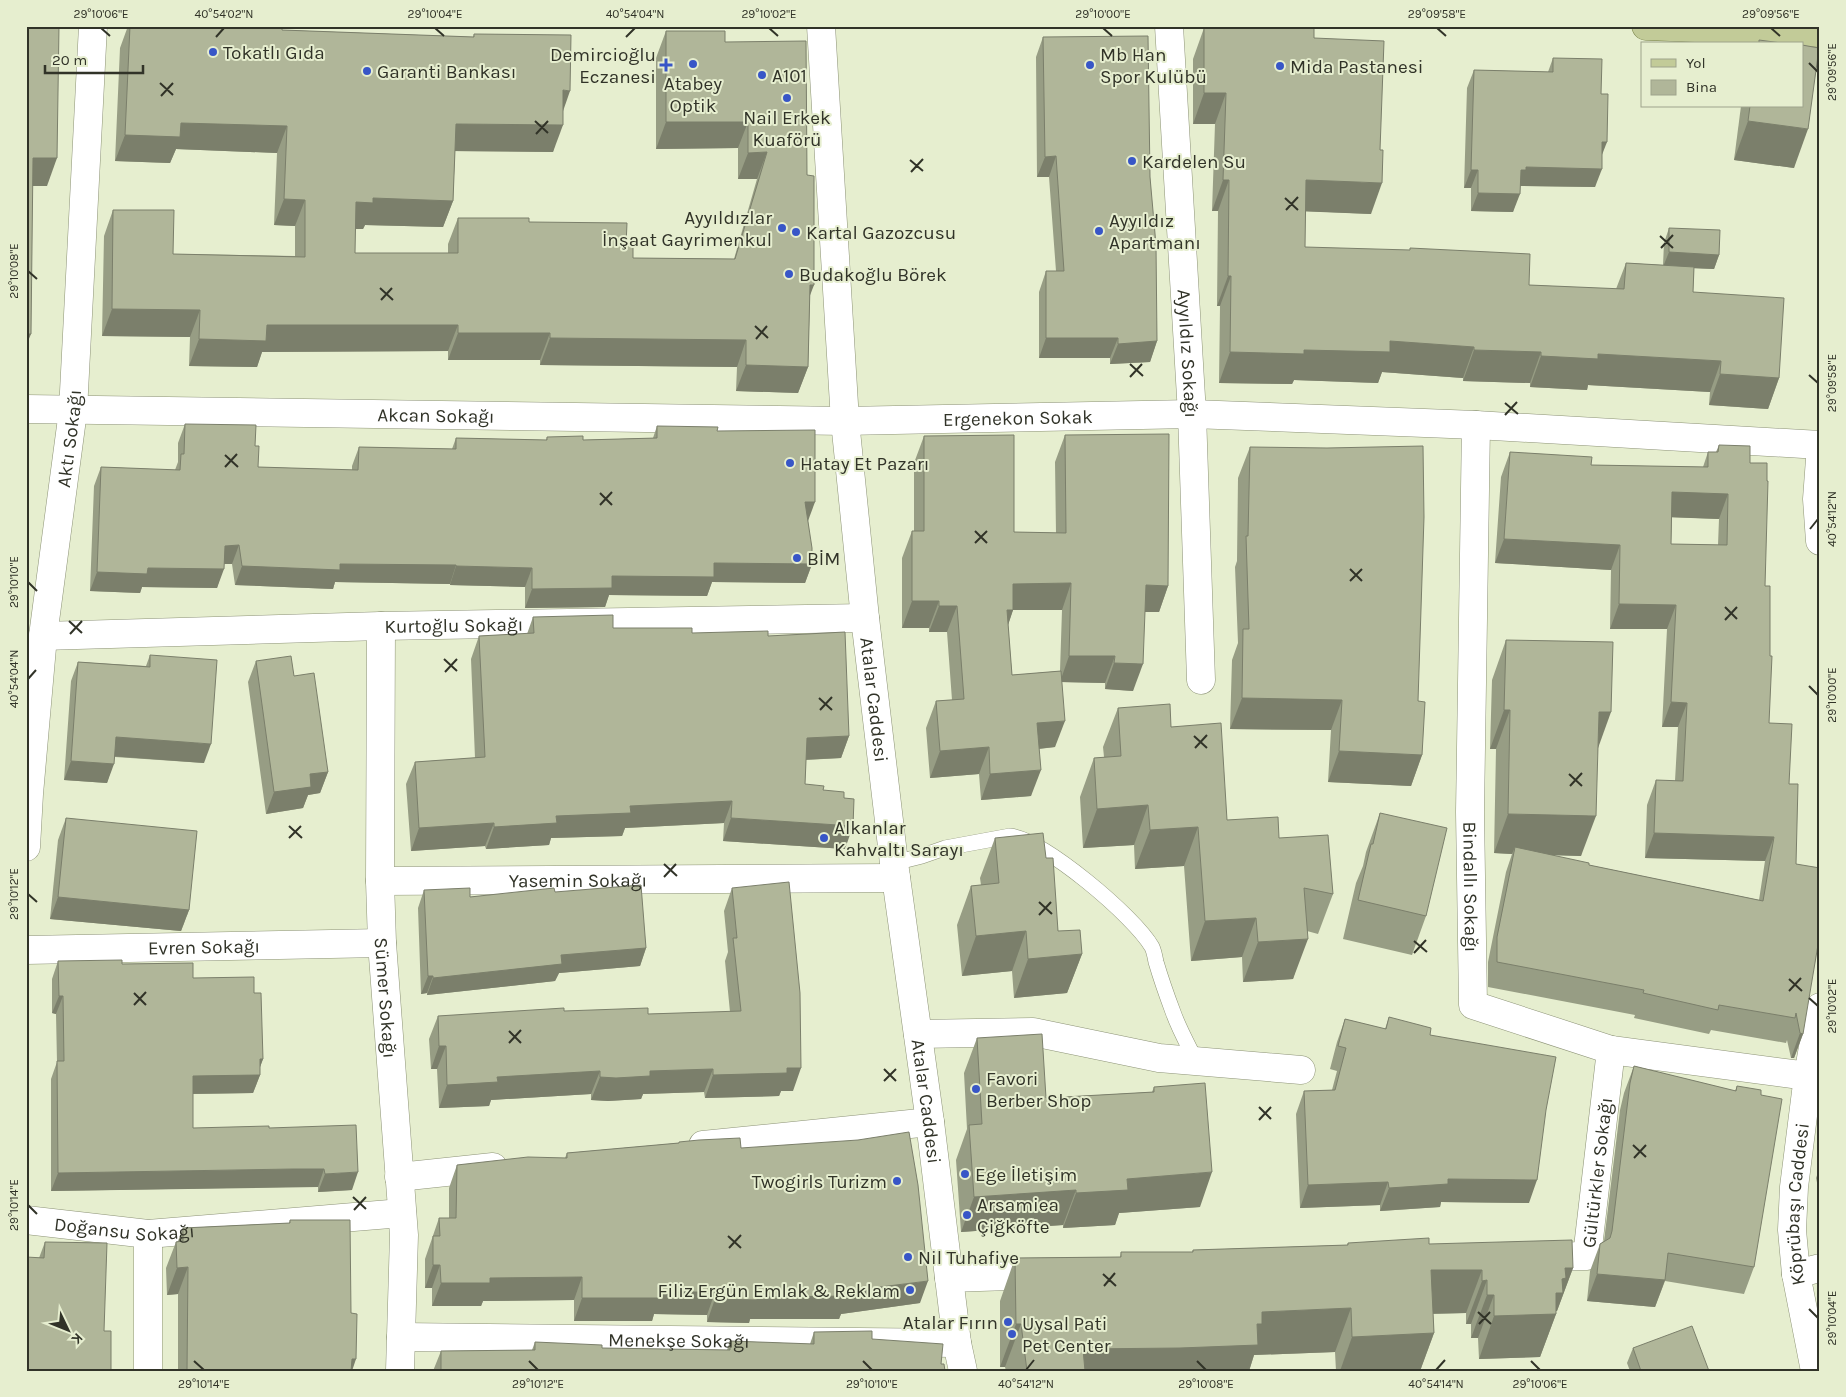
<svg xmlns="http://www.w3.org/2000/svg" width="1846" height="1397" viewBox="0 0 1846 1397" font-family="Karla,sans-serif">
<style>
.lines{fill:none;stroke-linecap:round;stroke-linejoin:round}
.service-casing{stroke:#8d9377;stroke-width:16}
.minor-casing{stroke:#8d9377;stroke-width:29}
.tertiary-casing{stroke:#8d9377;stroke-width:29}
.primary-casing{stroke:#757f45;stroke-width:29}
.service{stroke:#fff;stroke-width:15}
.minor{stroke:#fff;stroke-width:28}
.tertiary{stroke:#fff;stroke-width:28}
.primary{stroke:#c2cb98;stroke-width:28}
.wall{fill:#979d84;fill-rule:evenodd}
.shaded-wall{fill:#7b7f6b}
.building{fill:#b0b699;stroke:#7b7f6b;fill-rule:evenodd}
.ticks{fill:none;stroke:#313328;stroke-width:2}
.poi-dot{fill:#3856c7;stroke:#e6eecf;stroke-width:2}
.labels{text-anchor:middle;stroke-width:4;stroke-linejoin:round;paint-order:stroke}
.poi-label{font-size:19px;fill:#313328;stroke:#e6eecf;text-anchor:start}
.street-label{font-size:19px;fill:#313328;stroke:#e6eecf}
.neatline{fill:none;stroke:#313328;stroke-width:2}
.ticks-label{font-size:12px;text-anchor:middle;fill:#313328}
</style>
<rect width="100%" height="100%" fill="#e6eecf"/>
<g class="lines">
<g class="service-casing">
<path id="service" d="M894,863l28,-7 23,-8 65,-12c34,4 124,80 142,111 2,4 3,10 4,15 5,17 11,34 17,50 6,17 15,33 23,49"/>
</g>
<g class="minor-casing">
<g id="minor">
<path id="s1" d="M1169,26l23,388 9,266"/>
<path id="s2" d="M26,409l819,12 347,-7 284,11 344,20"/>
<path id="s3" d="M1476,425l-6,387 3,193 138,45 197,26"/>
<polyline points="1820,459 1817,499 1820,541"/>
<path id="s4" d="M381,626l-1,255 2,62 22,292 -4,136"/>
<path id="s5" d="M43,636l338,-10 484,-8"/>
<path id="s6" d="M26,847l3,-53 14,-158 30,-225 20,-385"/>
<path id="s7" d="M380,881l516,-3"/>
<path id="s8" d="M26,950l356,-7"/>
<polyline points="918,1034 1033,1032 1159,1058 1301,1070"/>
<polyline points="703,1145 930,1122"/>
<polyline points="399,1177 493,1167"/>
<path id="s9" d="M26,1220l122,14 254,-21"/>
<path id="s10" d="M1535,1257l52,-1 24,-206"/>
<polyline points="1796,1274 1820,1268"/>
<polyline points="949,1278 1045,1275"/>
<path id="s11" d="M401,1337l556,6"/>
<polyline points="148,1371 148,1234"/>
<path id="s12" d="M1815,1371l-19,-97 -4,-44 2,-43 14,-111 12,-69"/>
</g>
</g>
<g class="tertiary-casing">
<g id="tertiary">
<path id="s13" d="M821,26l24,395 20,197 29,245 36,259 27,221 6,28"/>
</g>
</g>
<g class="primary-casing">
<polyline id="primary" points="1646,26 1820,33"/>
</g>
<use href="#service" class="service"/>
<use href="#minor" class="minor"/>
<use href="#tertiary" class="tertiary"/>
<use href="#primary" class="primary"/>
</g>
<g class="wall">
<polygon points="128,26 282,26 282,30 473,37 474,34 563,111 553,152 455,151 453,201 443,227 365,225 363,229 355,229 355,253 448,253 448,244 458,218 529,222 626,245 633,258 734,259 757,179 738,179 738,148 656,149 656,58 666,31 725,42 807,175 810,295 808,367 798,393 736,391 737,367 540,365 540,360 448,360 448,351 262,352 257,367 189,366 190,337 102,336 104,236 113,210 173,254 295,256 295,226 274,225 277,153 176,149 170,163 115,161 120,48"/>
<polygon points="1204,28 1314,38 1371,214 1305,211 1305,247 1529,285 1616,289 1626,263 1663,265 1664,243 1669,228 1719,255 1714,269 1694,268 1693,292 1779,378 1768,409 1709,405 1710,392 1588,385 1587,390 1530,387 1530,383 1463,381 1463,378 1382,372 1378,383 1294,380 1292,384 1219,383 1220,306 1217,306 1218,211 1212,211 1215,124 1193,124 1193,59"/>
<polygon points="1043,37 1150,177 1157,341 1150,362 1110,364 1110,358 1039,358 1039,292 1046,271 1056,271 1049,177 1037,177 1036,57"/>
<polygon points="1553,58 1601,94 1602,155 1595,187 1520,186 1513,212 1471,211 1471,188 1464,188 1467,88 1474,70 1548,72"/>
<polygon points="1741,106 1802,106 1794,168 1734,160"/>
<polygon points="185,424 255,446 258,467 352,470 352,466 359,447 452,449 456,438 546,440 547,437 583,440 653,438 657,426 717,431 808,521 812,564 805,583 712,582 707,596 609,595 605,607 525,608 525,587 450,585 450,584 335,582 333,589 235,585 232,564 224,564 217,588 142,587 140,593 90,591 94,486 101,467 175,470 178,462 178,443"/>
<path d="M1065,435l103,151 -9,26h-14l-12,79 -28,-2v-6l-43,-1 -7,65 -16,2 -8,47 -50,4 -2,-26 -49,4 -4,-50 10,-27 16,-1 -5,-68h-18v-4h-27v-70l10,-27h2v-68l10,-27 90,96 42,1 -1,-71zM1013,610h49l-2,61 -48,4 -4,-50z"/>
<path d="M1719,445l31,18 15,123 4,137 20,61 7,80 7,170 -9,24h-3l-4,-18 -1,3 -75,-13 -2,4 -75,-16 1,-3 -147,-28v-25l18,-90 6,-18 -18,-1 2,-104h-6l2,-69 14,-40 92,110 -17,106 -29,-1 37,10 170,35 6,-39 -120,-3 2,-53 9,-25 19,1 3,-54h-16l5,-98h-57l1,-59 -116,-7 6,-86 9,-25 81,13 112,2 5,-15h8zM1672,517l47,2 -1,26 -47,-1z"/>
<polygon points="1250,447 1418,701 1422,755 1411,786 1328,782 1331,730 1230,729 1232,660 1238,643 1235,567 1237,561 1238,478"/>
<polygon points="533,617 613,628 692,633 768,636 849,736 841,758 806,760 805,784 823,790 845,849 723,841 724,823 625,828 622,836 551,838 549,845 486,849 485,846 411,851 406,784 415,762 475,758 471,659 479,636 527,634"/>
<polygon points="150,655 204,763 115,757 107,783 64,780 71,681 78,662 146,666"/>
<polygon points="256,661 294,676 328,772 320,793 308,795 303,808 266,814 248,682"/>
<polygon points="1118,708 1171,727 1227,820 1279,838 1333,894 1318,934 1307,931 1293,979 1243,982 1242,957 1191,961 1184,866 1135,869 1134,845 1083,848 1080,797 1094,758 1104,757 1103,747"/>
<polygon points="1380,813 1426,916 1412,955 1343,939 1356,883 1363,866 1366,852"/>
<polygon points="66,818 189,910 181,931 50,919 58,840"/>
<polygon points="995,838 1046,858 1058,931 1082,954 1067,993 1014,998 1012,971 962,976 957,925 971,886 981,885 980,878"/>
<polygon points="732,888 793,1091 781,1091 779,1096 705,1098 704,1092 643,1094 641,1099 608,1101 591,1100 591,1094 491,1100 489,1106 439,1108 437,1069 431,1069 429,1039 438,1016 564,1011 648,1014 730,1012 725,961 728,952 724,911"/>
<polygon points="424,890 470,897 555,892 646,948 640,966 559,973 555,981 427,995 427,993 421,994 418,908"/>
<polygon points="58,961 122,964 193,978 254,993 263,1059 260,1067 260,1075 253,1093 193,1094 193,1128 269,1128 352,1190 318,1192 318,1187 287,1187 51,1191 51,1079 57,1062 56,1014 52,1013 52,979"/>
<polygon points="1389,1017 1430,1035 1529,1203 1441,1202 1440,1207 1380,1211 1380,1205 1300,1208 1296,1114 1304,1091 1332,1090 1337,1071 1330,1069 1337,1042 1345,1019 1385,1029"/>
<polygon points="977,1038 1046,1098 1152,1092 1154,1087 1200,1207 1119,1213 1115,1225 1063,1228 1063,1225 961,1232 956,1160 967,1129 964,1073"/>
<polygon points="1634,1066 1735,1091 1737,1086 1754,1267 1744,1294 1665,1281 1655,1307 1587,1301 1590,1271 1600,1244 1604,1241 1620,1110 1624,1093"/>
<polygon points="679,1142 741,1148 920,1303 841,1314 839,1319 750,1319 749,1323 707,1322 707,1315 654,1314 652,1321 574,1321 574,1300 483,1301 481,1306 432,1306 432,1288 425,1288 425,1259 439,1218 449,1218 449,1188 457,1165 565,1158 567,1153 679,1143"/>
<polygon points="1820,1167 1820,1196 1816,1178"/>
<polygon points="290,1220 352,1371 178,1371 178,1294 167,1295 166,1268 176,1242 178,1241 183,1228 289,1223"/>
<polygon points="45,1242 104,1331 39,1258"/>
<polygon points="1348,1243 1429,1244 1573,1268 1557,1311 1556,1311 1556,1314 1540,1357 1479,1359 1478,1338 1471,1338 1471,1324 1466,1324 1466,1313 1433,1314 1434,1333 1420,1371 1336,1371 1335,1352 1254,1355 1249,1371 1006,1371 1005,1367 1000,1367 1000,1301 1015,1258 1120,1257 1121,1252 1192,1252 1193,1250 1347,1245"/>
<polygon points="814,1332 872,1339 941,1364 945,1371 433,1371 441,1351 532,1350 535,1342 602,1348 727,1350 730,1341 810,1344"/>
<polygon points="1633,1348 1709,1371 1630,1371 1627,1363"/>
</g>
<g class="shaded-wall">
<polygon points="563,90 570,91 561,117"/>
<polygon points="1204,93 1226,93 1215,124 1193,124"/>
<polygon points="1748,121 1808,129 1794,168 1734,160"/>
<polygon points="666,122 748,122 738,148 656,149"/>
<polygon points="181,123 287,126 277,153 176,149 170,163 115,161 125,135"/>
<polygon points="456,124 563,125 553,152 446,151"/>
<polygon points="1602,142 1607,142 1600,160"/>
<polygon points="767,152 757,179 738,179 748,153"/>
<polygon points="1056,156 1049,177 1037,177 1045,157"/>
<polygon points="33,158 57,158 47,186 26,186"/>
<polygon points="1526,167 1602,169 1595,187 1520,186 1521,170"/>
<polygon points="1471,170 1478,170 1471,188 1464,188"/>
<polygon points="1223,180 1229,180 1218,211 1212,211"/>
<polygon points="1306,180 1382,183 1371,214 1295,211"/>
<polygon points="1478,193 1520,194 1513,212 1471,211"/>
<polygon points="373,198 453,201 443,227 365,225 363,229 346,229 356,202"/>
<polygon points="284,199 305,200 295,226 274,225"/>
<polygon points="1669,252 1719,255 1714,269 1663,267"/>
<polygon points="1228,276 1231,276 1220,306 1217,306"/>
<polygon points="810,285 814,285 804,311"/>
<polygon points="112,309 200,310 190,337 102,336"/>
<polygon points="267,325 458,325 448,351 262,352 257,367 189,366 199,339"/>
<polygon points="458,333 550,333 540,360 448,360"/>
<polygon points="26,334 31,334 26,346"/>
<polygon points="550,338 746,340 737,367 540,365"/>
<polygon points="1046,338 1118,338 1110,358 1039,358"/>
<polygon points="1157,341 1150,362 1110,364 1118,344"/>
<polygon points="1390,341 1474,347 1463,378 1382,372 1378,383 1294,380 1292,384 1219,383 1230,352 1304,350"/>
<polygon points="1474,350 1541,352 1530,383 1463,381"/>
<polygon points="1598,354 1721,361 1710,392 1588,385 1587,390 1530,387 1541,356"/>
<polygon points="746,365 808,367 798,393 736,391"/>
<polygon points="1720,374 1779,378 1768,409 1709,405"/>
<polygon points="1672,492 1728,494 1719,519 1663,517"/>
<polygon points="805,502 815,502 808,521 798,521"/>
<polygon points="1504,539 1620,545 1611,570 1495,563"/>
<polygon points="239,545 232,564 219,564 225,546"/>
<polygon points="714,563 812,564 805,583 712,582 707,596 609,595 605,607 525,608 532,589 612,576"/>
<polygon points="340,564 456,565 450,584 335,582 333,589 235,585 242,566"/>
<polygon points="456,566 532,568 525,587 450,585"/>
<polygon points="148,568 224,569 217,588 142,587 140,593 90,591 97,572"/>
<polygon points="1071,583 1062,610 1004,610 1013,584"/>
<polygon points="1146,585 1168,586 1159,612 1136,612"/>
<polygon points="912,601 939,601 929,628 902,628"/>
<polygon points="1619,604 1676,605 1667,629 1610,629"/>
<polygon points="939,606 957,606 947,632 929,632"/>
<polygon points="1007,610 1013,610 1004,637"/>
<polygon points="1069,656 1115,656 1105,683 1060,682"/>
<polygon points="1114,663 1143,664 1133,691 1105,689"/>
<polygon points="1242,698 1342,700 1331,730 1230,729"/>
<polygon points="1671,702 1687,703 1678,727 1662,727"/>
<polygon points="1504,710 1510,710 1496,749 1490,749"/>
<polygon points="1599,712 1611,712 1597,751"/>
<polygon points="1065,721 1055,747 1027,750 1037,723"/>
<polygon points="849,736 841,758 799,760 807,738"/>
<polygon points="116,737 211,744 204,763 109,756"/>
<polygon points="989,747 979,774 930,778 940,751"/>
<polygon points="1339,751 1422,755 1411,786 1328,782"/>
<polygon points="71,761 114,764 107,783 64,780"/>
<polygon points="1041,770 1031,796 981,800 990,774"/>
<polygon points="328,772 320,793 308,795 303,808 266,814 274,792 310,774"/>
<polygon points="732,801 724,823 625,828 622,836 551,838 549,845 486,849 494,827 556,816 630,806"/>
<polygon points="1148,805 1134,845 1083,848 1097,809"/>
<polygon points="1508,814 1596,816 1581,856 1514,854 1515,847 1512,854 1494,853"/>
<polygon points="731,818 853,826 845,849 723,841"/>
<polygon points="494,823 485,846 411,851 419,828"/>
<polygon points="1198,827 1184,866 1135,869 1150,830"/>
<polygon points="1654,833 1774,837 1765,861 1645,858"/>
<polygon points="58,897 189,910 181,931 50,919"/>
<polygon points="1256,918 1242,957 1191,961 1205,921"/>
<polygon points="1026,931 1012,971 962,976 976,936"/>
<polygon points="1308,939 1293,979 1243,982 1258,942"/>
<polygon points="646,948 640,966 559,973 555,981 427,995 433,978 561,955"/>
<polygon points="1082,954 1067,993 1014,998 1028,959"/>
<polygon points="428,976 433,976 427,993 421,994"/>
<polygon points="59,996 63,996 56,1014 52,1013"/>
<polygon points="1800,1033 1803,1034 1794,1058 1791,1058"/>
<polygon points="439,1046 446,1046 437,1069 431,1069"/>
<polygon points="260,1059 263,1059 257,1075 260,1075 253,1093 186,1094 193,1076"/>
<polygon points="787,1068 801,1068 793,1091 781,1091 779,1096 705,1098 713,1075"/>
<polygon points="713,1069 704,1092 643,1094 641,1099 608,1101 591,1100 600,1077 650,1071"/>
<polygon points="600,1071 591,1094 491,1100 489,1106 439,1108 447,1085 497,1077"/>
<polygon points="293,1169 324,1169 318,1187 51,1191 58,1173"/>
<polygon points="358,1172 352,1190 318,1192 325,1174"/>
<polygon points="1212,1172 1200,1207 1119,1213 1115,1225 1063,1228 1076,1193 1127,1179"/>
<polygon points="1448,1179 1537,1180 1529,1203 1441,1202 1440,1207 1380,1211 1389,1188"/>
<polygon points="1388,1182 1380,1205 1300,1208 1308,1185"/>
<polygon points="1076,1190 1063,1225 961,1232 974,1197"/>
<polygon points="433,1265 440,1265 432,1288 425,1288"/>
<polygon points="188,1267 178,1294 167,1295 177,1268"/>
<polygon points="1565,1268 1573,1268 1557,1311 1556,1311 1556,1314 1540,1357 1479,1359 1494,1316"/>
<polygon points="1431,1270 1482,1270 1466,1313 1415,1314"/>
<polygon points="1597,1274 1665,1280 1655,1307 1587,1301"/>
<polygon points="582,1277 574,1300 483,1301 481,1306 432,1306 441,1283 490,1278"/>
<polygon points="1487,1280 1471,1324 1466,1324 1482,1281"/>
<polygon points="928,1281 920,1303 841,1314 839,1319 750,1319 749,1323 707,1322 715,1299 848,1291"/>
<polygon points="660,1292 715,1292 707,1315 654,1314 652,1321 574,1321 582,1298"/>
<polygon points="1487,1295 1494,1295 1478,1338 1471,1338"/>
<polygon points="1351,1308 1335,1352 1254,1355 1249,1371 1075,1371 1083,1349 1262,1312"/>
<polygon points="1016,1324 1021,1324 1005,1367 1000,1367"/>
<polygon points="1434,1333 1420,1371 1340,1371 1352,1337"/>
<polygon points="352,1359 356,1359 352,1371 347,1371"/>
</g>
<g class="building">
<polygon points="26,26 59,26 57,158 33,158 31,334 26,334"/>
<polygon points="130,26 282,26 282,30 474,37 474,34 571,35 570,91 563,90 563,125 456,124 453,201 373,198 373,203 356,202 355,253 458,253 458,218 529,218 529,222 627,223 626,245 633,245 633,258 735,259 767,152 748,153 748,122 666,122 666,31 725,31 725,42 806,41 807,175 814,176 814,285 810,285 808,367 746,365 746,340 550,338 550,333 458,333 458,325 267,325 266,341 199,339 200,310 112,309 113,210 174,210 173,254 305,257 305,200 284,199 287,126 181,123 180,137 125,135"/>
<polygon points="1314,27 1314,38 1384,41 1380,150 1383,150 1382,183 1306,180 1305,247 1410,250 1410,248 1530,254 1529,285 1624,289 1626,263 1694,267 1693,292 1784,298 1779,378 1720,374 1721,361 1598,354 1598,359 1541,356 1541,352 1474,350 1474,347 1390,341 1390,352 1304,350 1304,354 1230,352 1231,276 1228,276 1229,180 1223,180 1226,93 1204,93 1204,28"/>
<polygon points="1148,36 1150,177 1156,245 1157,341 1118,344 1118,338 1046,338 1046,271 1064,271 1056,156 1045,157 1043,37"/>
<polygon points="1759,40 1789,44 1759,44"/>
<polygon points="1802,45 1819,48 1808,129 1748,121 1750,106 1802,106"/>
<polygon points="1553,58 1602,59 1601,94 1608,94 1607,142 1602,142 1602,169 1526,167 1526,170 1521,170 1520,194 1478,193 1478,170 1471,170 1474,70 1553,72"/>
<polygon points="1669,228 1720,230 1719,255 1669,252"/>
<polygon points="185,424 256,425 255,446 259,446 258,467 358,470 359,447 456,449 456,438 547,440 547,437 583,436 583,440 657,438 657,426 718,427 717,431 815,430 815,502 805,502 812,548 812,564 714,563 714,577 612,576 612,588 532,589 532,568 456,566 456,565 340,564 340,570 242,566 239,545 225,546 224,569 148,568 147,574 97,572 101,467 180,470 181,454 184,454"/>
<polygon points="1169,434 1168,586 1146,585 1143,664 1114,663 1115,656 1069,656 1071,583 1013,584 1013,610 1007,610 1012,675 1061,671 1065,721 1037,723 1041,770 990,774 989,747 940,751 936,701 964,699 957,606 939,606 939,601 912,601 912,531 924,531 924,436 1014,435 1014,532 1066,533 1065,435"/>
<path d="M1719,445l31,1v17h17v18h1l-3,105h5v70h2l-3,67 23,1 -3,60h9l-2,80 24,4v65l-17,101 -3,-1 -4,-20 -1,5 -76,-13 -1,5 -75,-17 1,-3 -147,-28v-25l18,-90 74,16v2l174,36 11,-64 -120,-4 2,-53 27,1 4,-78 -16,-1 5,-97 -57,-1 1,-59 -116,-6 6,-87 82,5 -1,8 117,2v-15h10zM1672,492l56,2 -1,51 -56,-1z"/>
<polygon points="1423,446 1424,517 1418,701 1425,702 1422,755 1339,751 1342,700 1242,698 1243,629 1249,629 1246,536 1248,536 1250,447 1327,448"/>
<polygon points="613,615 613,628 692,628 692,633 768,631 768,636 845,632 849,736 807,738 805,784 824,786 823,790 844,792 844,798 854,799 853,826 731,818 732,801 630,806 631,813 556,816 557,823 494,827 494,823 419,828 415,762 485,757 479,636 534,633 533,617"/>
<polygon points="1506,640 1613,642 1611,712 1599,712 1596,816 1508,814 1510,710 1504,710"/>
<polygon points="150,655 217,660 211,744 116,737 114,764 71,761 78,662 150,667"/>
<polygon points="291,656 294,676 314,673 328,772 310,774 311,787 274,792 256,661"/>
<polygon points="1170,704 1171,727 1221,723 1227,820 1278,817 1279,838 1328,835 1333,894 1304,888 1308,939 1258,942 1256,918 1205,921 1198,827 1150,830 1148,805 1097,809 1094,758 1121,756 1118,708"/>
<polygon points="1380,813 1447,828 1426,916 1358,900 1371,844 1373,844"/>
<polygon points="66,818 197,831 189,910 58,897"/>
<polygon points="1043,833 1046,858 1053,858 1058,931 1080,930 1082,954 1028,959 1026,931 976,936 971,886 999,883 995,838"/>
<polygon points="789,882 800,993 801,1068 787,1068 787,1073 713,1075 713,1069 650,1071 650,1076 616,1078 600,1077 600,1071 497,1077 498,1082 447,1085 446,1046 439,1046 438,1016 564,1008 564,1011 648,1008 648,1014 741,1011 733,938 737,938 732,888"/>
<polygon points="641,885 646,948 561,955 562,964 433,978 433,976 428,976 424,890 470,888 470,897 554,888 555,892"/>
<polygon points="122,960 122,964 193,963 193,978 254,977 254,993 261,993 263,1059 260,1059 260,1075 193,1076 193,1128 269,1126 269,1128 356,1125 358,1172 325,1174 324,1169 293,1169 58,1173 57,1061 64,1061 63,996 59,996 58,961"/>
<polygon points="1389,1017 1431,1028 1430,1035 1556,1057 1546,1110 1537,1180 1448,1179 1448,1184 1389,1188 1388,1182 1308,1185 1304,1091 1335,1090 1346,1048 1338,1046 1345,1019 1386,1029"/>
<polygon points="1042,1034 1046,1098 1154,1092 1154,1087 1205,1083 1212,1172 1127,1179 1128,1190 1076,1193 1076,1190 974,1197 969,1125 982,1124 977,1038"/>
<polygon points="1634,1066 1736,1091 1737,1086 1761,1090 1761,1095 1782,1099 1754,1267 1668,1253 1665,1280 1597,1274 1600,1244 1610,1238 1612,1231 1630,1083"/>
<polygon points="909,1132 918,1185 928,1281 848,1291 848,1296 757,1297 757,1300 715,1299 715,1292 660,1292 660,1298 582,1298 582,1277 490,1278 490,1283 441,1283 440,1265 433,1265 433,1236 440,1236 439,1218 456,1218 457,1165 528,1157 567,1158 567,1153 679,1143 679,1142 699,1140 740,1138 741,1148 858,1140"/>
<polygon points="290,1220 350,1220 351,1313 357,1314 356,1359 352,1359 351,1371 187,1371 188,1267 177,1268 176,1242 183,1241 183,1228 290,1223"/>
<polygon points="1429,1238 1429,1244 1572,1240 1573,1268 1565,1268 1566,1278 1562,1279 1563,1293 1556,1293 1556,1314 1494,1316 1494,1295 1487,1295 1487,1280 1482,1281 1482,1270 1431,1270 1434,1333 1352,1337 1351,1308 1262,1312 1262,1324 1257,1324 1258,1345 1180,1348 1083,1349 1085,1371 1027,1371 1021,1324 1016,1324 1015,1258 1121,1257 1121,1252 1193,1252 1193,1250 1348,1245 1348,1243"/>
<polygon points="45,1242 107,1243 104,1331 111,1331 111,1371 26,1371 26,1257 44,1258"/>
<polygon points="1692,1326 1709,1371 1641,1371 1633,1348"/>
<polygon points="872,1331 872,1339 943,1344 941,1364 944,1364 945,1371 441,1371 441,1351 535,1350 535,1342 602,1345 602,1348 730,1350 730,1341 814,1344 814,1332"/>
</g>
<path class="ticks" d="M101,28l9,8M435,28l9,8M769,28l9,8M1103,28l9,8M1437,28l9,8M1771,28l9,8M216,37l8,-9M626,37l9,-9M1809,63l9,9M160,83l13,12M161,96l12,-13M535,121l13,12M536,134l12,-13M910,160l13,11M911,172l12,-13M1285,198l13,12M1286,210l12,-13M1660,236l13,12M1661,248l12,-13M28,271l9,8M380,288l13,12M381,300l11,-12M755,326l13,12M756,339l11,-13M1130,364l13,12M1809,375l9,8M1130,377l12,-13M1505,403l13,11M1505,415l12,-13M225,455l13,12M225,467l12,-13M600,493l12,12M600,505l12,-13M1810,529l8,-10M975,531l12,12M975,543l12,-12M1350,569l12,12M1350,581l12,-12M28,582l9,9M1725,607l12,12M1725,620l12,-13M69,621l13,12M70,634l12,-13M444,659l13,12M445,672l12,-13M28,679l8,-9M1809,686l9,9M819,698l13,12M820,710l12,-13M1194,736l13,12M1195,748l12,-13M1569,774l13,12M1570,786l12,-13M289,826l13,12M289,838l12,-12M664,864l13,12M664,877l12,-13M28,894l9,8M1039,902l13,12M1039,915l12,-13M1414,941l13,11M1414,953l12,-13M1789,979l13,12M1789,991l12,-13M134,993l12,12M1809,998l9,8M134,1005l12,-13M509,1031l12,12M509,1043l12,-13M884,1069l12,12M884,1081l12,-12M1259,1107l12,12M1259,1120l12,-13M1633,1145l13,12M1634,1158l12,-13M353,1197l13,12M28,1205l9,9M354,1210l12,-13M728,1236l13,12M729,1248l12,-13M1103,1274l13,12M1104,1286l11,-13M1809,1309l9,9M1478,1312l13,12M1479,1324l11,-12M194,1361l10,9M529,1361l9,9M863,1361l9,9M1197,1361l9,9M1531,1361l9,9M1026,1370l8,-10M1436,1370l9,-10"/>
<g class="poi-dot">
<circle cx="213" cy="52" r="5"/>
<circle cx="693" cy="64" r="5"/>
<path d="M663.5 57.5h5v5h5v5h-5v5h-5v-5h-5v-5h5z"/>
<circle cx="1090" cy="65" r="5"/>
<circle cx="1280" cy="66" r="5"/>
<circle cx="367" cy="71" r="5"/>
<circle cx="762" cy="75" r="5"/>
<circle cx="787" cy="98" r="5"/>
<circle cx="1132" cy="161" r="5"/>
<circle cx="782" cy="228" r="5"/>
<circle cx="1099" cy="231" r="5"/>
<circle cx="796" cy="232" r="5"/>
<circle cx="789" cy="274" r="5"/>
<circle cx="790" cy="463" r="5"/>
<circle cx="797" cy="558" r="5"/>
<circle cx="824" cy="838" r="5"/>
<circle cx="976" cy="1089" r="5"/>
<circle cx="965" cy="1174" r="5"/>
<circle cx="897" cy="1181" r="5"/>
<circle cx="967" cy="1215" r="5"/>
<circle cx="908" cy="1257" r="5"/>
<circle cx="910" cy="1290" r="5"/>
<circle cx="1008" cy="1322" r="5"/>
<circle cx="1012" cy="1334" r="5"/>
</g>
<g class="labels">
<g class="poi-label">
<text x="223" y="59">Tokatlı Gıda</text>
<text x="656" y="61" text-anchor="end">Demircioğlu<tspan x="656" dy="22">Eczanesi</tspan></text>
<text x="1100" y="61">Mb Han<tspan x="1100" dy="22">Spor Kulübü</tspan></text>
<text x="1290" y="73">Mida Pastanesi</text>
<text x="377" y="78">Garanti Bankası</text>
<text x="772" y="82">A101</text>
<text x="693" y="90" text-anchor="middle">Atabey<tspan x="693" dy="22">Optik</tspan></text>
<text x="787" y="124" text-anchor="middle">Nail Erkek<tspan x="787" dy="22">Kuaförü</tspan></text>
<text x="1142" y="168">Kardelen Su</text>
<text x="772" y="224" text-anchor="end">Ayyıldızlar<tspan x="772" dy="22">İnşaat Gayrimenkul</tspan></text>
<text x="1109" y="227">Ayyıldız<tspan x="1109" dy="22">Apartmanı</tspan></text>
<text x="806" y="239">Kartal Gazozcusu</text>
<text x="799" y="281">Budakoğlu Börek</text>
<text x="800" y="470">Hatay Et Pazarı</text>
<text x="807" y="565">BİM</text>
<text x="834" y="834">Alkanlar<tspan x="834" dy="22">Kahvaltı Sarayı</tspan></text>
<text x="986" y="1085">Favori<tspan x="986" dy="22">Berber Shop</tspan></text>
<text x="975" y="1181">Ege İletişim</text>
<text x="887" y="1188" text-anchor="end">Twogirls Turizm</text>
<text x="977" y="1211">Arsamiea<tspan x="977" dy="22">Çiğköfte</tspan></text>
<text x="918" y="1264">Nil Tuhafiye</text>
<text x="900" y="1297" text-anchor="end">Filiz Ergün Emlak &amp; Reklam</text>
<text x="998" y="1329" text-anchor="end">Atalar Fırın</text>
<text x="1022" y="1330">Uysal Pati<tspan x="1022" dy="22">Pet Center</tspan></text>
</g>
<g class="street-label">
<text dy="7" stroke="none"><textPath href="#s1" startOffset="328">Ayyıldız Sokağı</textPath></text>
<text dy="7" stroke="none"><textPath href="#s2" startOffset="410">Akcan Sokağı</textPath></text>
<text dy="7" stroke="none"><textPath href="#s2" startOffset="992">Ergenekon Sokak</textPath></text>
<text dy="7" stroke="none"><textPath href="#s6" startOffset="411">Aktı Sokağı</textPath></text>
<text dy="7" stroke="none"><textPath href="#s5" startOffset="411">Kurtoğlu Sokağı</textPath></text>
<text dy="7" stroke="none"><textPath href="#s13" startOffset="676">Atalar Caddesi</textPath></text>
<text dy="7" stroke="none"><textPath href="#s7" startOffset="198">Yasemin Sokağı</textPath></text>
<text dy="7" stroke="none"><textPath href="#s3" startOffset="462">Bindallı Sokağı</textPath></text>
<text dy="7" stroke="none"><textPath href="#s8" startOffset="178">Evren Sokağı</textPath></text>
<text dy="7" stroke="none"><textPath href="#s4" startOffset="372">Sümer Sokağı</textPath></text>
<text dy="7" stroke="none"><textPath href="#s13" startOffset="1081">Atalar Caddesi</textPath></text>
<text dy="7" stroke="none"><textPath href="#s10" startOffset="136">Gültürkler Sokağı</textPath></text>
<text dy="7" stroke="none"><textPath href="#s12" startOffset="169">Köprübaşı Caddesi</textPath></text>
<text dy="7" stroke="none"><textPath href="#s9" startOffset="99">Doğansu Sokağı</textPath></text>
<text dy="7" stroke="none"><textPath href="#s11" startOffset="278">Menekşe Sokağı</textPath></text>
</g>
</g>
<rect width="1846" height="1397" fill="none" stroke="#e6eecf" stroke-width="55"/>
<rect x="1641" y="42" width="162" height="65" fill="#e6eecf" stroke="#9ea38c"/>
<rect x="1651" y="59" width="25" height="8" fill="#c2cb98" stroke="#9ea38c"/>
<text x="1686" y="68" font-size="15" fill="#313328">Yol</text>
<rect x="1651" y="80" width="25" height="15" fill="#b0b699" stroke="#9ea38c"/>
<text x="1686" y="92" font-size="15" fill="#313328">Bina</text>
<g transform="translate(68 1330) rotate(133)" stroke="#e6eecf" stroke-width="4" paint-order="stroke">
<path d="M0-4L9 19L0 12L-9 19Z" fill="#313328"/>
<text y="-8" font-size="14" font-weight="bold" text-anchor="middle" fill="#313328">K</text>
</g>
<path d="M45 65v8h98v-8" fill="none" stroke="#313328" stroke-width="2.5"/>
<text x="52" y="65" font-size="15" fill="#313328" stroke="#e6eecf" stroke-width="4" paint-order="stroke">20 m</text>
<rect x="28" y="28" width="1790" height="1342" class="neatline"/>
<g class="ticks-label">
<text x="101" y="18">29°10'06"E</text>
<text x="224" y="18">40°54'02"N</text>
<text x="435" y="18">29°10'04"E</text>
<text x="635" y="18">40°54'04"N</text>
<text x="769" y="18">29°10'02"E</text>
<text x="1103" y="18">29°10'00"E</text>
<text x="1437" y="18">29°09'58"E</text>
<text x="1771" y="18">29°09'56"E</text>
<text transform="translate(1832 72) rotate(-90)" y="4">29°09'56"E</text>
<text transform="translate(14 271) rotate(-90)" y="4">29°10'08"E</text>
<text transform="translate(1832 383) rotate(-90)" y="4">29°09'58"E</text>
<text transform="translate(1832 519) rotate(-90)" y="4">40°54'12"N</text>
<text transform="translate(14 582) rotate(-90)" y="4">29°10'10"E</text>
<text transform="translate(14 679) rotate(-90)" y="4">40°54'04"N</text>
<text transform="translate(1832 695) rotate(-90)" y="4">29°10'00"E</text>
<text transform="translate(14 894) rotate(-90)" y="4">29°10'12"E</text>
<text transform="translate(1832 1006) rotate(-90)" y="4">29°10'02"E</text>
<text transform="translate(14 1205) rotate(-90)" y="4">29°10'14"E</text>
<text transform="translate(1832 1318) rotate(-90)" y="4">29°10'04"E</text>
<text x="204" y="1388">29°10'14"E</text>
<text x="538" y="1388">29°10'12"E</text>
<text x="872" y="1388">29°10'10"E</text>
<text x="1026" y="1388">40°54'12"N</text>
<text x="1206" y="1388">29°10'08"E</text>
<text x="1436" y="1388">40°54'14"N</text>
<text x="1540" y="1388">29°10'06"E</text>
</g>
</svg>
